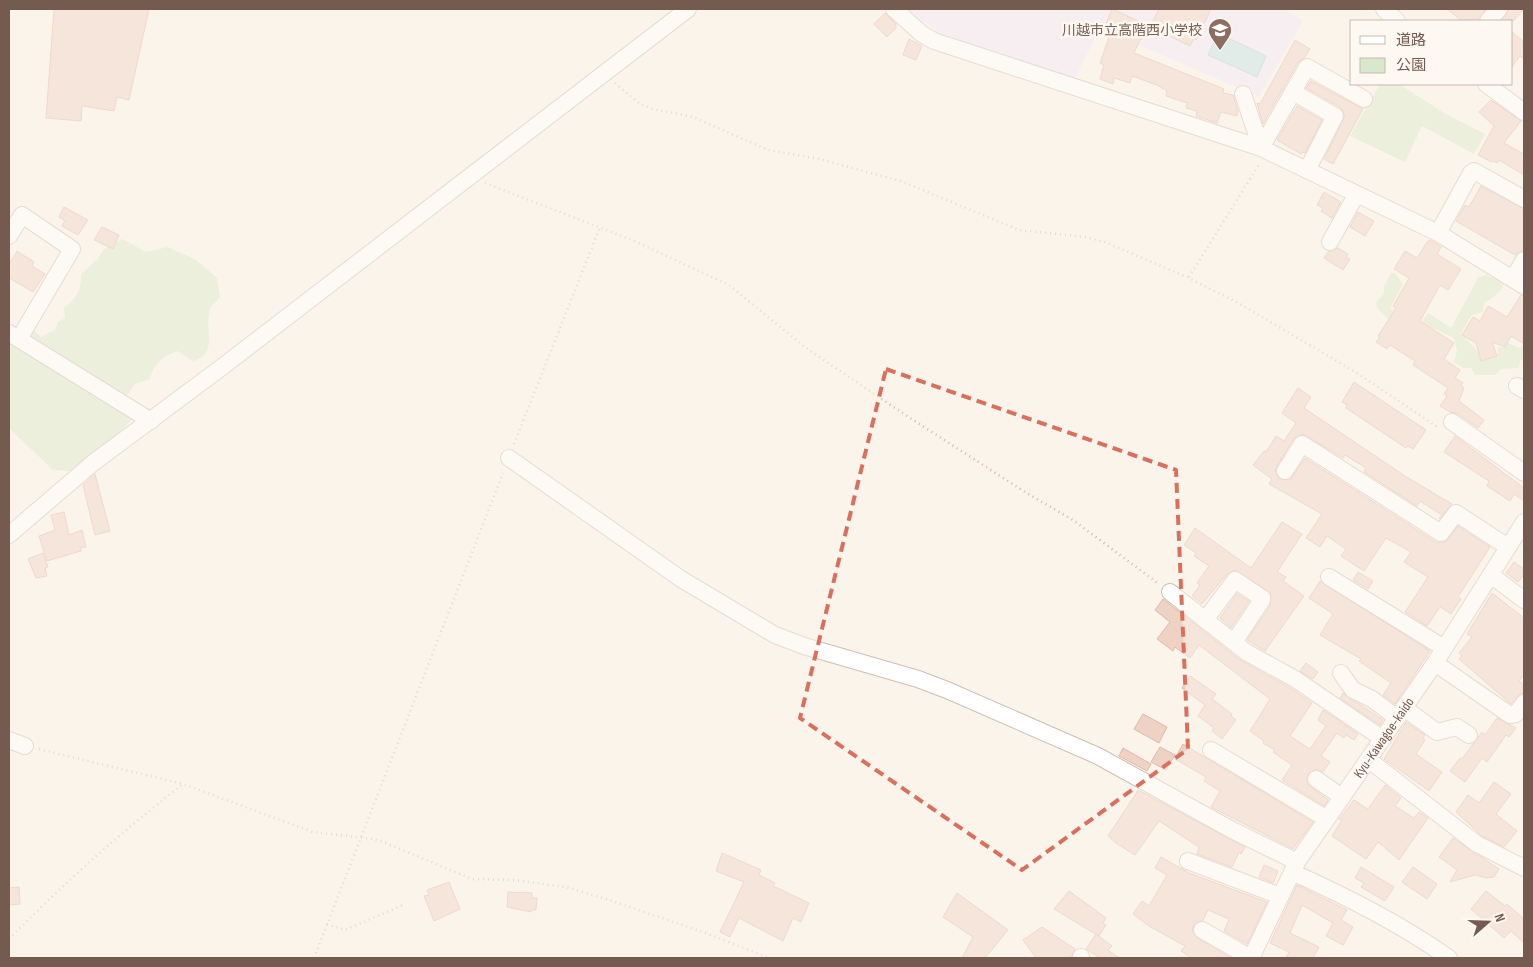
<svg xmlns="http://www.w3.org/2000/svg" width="1533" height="967" viewBox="0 0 1533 967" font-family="'Sofia Sans Condensed','Noto Sans JP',sans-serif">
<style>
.education{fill:#f1e7f8}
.green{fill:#d8e8ca}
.water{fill:#c1e1e4;stroke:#a8d1d5}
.building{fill:#eed3c5;stroke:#e0b9a7}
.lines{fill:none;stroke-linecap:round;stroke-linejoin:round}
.minor-casing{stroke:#cfbeb4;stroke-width:18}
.path{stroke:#d4b6a8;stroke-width:2.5;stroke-dasharray:1 4;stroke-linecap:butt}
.minor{stroke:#fff;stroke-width:16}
.marked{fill:none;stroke:#da6f5b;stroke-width:4;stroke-dasharray:10 6;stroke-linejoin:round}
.labels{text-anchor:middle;stroke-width:5;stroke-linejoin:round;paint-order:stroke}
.education-label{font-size:14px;fill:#785e54;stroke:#fef8f2;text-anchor:end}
.street-label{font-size:14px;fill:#755a50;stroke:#fef8f2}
</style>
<rect width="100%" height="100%" fill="#fbf4eb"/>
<polygon class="education" points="907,9 1285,9 1303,21 1259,97 1100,28 1074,80 941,34"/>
<g class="green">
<polygon points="1380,84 1399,84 1444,113 1485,134 1474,154 1422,126 1405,162 1350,136"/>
<path d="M122,239l24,13 22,-5 28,13 21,18 3,19c-3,4 -9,8 -10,13 -6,20 9,43 -17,51l-16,-10c-15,6 -23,12 -27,28l-15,5 -8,11 5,24 -18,20 -44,32 -17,-1 -44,-42v-93l23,-7 9,9 14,-7 3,-8 7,-4 -1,-10c12,-9 18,-18 17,-34l16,-14 7,-11z"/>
<path d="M1391,273h4l8,11 -13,24 29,18 9,-13 23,15 27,-50 8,-3 7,3 5,-1 6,5c-1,11 -13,16 -20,21l-1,9 -11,3 -11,18 17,19 3,8 17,-5v-8h7l3,-4 12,5 4,-4v15l-4,2 -1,7 -18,1 -6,6h-20l-4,-7h-8l-9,-6 3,-11 -3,-13 -21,-10 -5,4 -36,-14 -4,1 -11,-11 -1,-6 8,-8v-8z"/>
</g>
<polygon class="water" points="1218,33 1266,56 1257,77 1208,55"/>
<g class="building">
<polygon points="54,9 149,9 129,100 117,97 114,111 82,106 81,121 46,118"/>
<polygon points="1112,9 1147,25 1134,53 1224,89 1223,93 1233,95 1238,111 1237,116 1221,112 1217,123 1196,116 1197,111 1186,108 1187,103 1166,96 1167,91 1157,85 1132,76 1130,83 1114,78 1113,84 1100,79 1104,65 1100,63 1112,29 1105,26"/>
<polygon points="1159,9 1211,9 1196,40 1194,38 1190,46 1150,27"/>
<polygon points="1447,9 1486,9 1478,21 1462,21"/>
<polygon points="1509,9 1524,9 1513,21 1501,21"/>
<polygon points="885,13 896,24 896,28 887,37 874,24"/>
<polygon points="1512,32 1524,42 1524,59 1520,56 1512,67"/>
<polygon points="909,39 922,46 916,60 903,55"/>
<polygon points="1295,40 1310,49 1305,57 1298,62 1263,124 1257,103 1260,104"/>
<polygon points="1311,81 1363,109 1333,164 1324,159 1345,115 1340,107 1306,88"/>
<polygon points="1491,100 1521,121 1504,143 1524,154 1524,175 1499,160 1497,163 1493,161 1492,162 1478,155 1494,126 1479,112"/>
<polygon points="1297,106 1322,120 1305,153 1302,152 1301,154 1277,140"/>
<polygon points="1481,186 1524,209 1524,249 1515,255 1456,221 1465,205 1469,207"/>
<polygon points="1324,192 1341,202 1332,218 1321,211 1323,208 1317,205"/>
<polygon points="64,207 88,220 78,235 62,226 65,221 59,217"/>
<polygon points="1358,212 1374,221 1365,236 1350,227"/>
<polygon points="102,227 119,235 113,249 94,240"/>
<polygon points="1430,240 1441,247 1437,254 1461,269 1448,290 1440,285 1420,321 1454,343 1444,359 1460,370 1455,378 1463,383 1461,385 1464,388 1459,401 1484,420 1478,428 1458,414 1450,412 1440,406 1447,396 1444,394 1448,388 1413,365 1415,361 1390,345 1387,349 1376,342 1380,337 1378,336 1396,308 1393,306 1409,278 1394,269 1405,251 1417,258 1427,242"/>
<polygon points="1338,248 1348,254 1346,257 1350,259 1343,270 1324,258 1328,252"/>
<polygon points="17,251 34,262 32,266 45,274 33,292 9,278 9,264"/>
<polygon points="1521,295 1524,296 1524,344 1511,336 1505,347 1492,342 1497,356 1481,361 1476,343 1462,335 1473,317 1480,321 1488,306 1507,317"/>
<polygon points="1354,382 1426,430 1413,449 1408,446 1406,448 1346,408 1347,405 1342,402"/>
<polygon points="1298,388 1311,397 1304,408 1405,476 1452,504 1439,519 1442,515 1420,501 1417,506 1364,472 1366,468 1345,455 1343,458 1303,434 1294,438 1277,466 1275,471 1279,479 1290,480 1305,458 1436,542 1446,542 1458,526 1490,547 1458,597 1461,599 1451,614 1440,607 1427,626 1405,612 1428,577 1404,562 1411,552 1386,538 1364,571 1341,556 1346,549 1327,536 1320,547 1306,538 1322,514 1269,484 1272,479 1253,465 1264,451 1266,452 1276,436 1284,441 1296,423 1282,413"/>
<polygon points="1455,436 1524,488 1524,501 1514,494 1510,501 1487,486 1489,481 1444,452"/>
<polygon points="95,474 110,531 95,535 83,485"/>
<polygon points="64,512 69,535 82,530 86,547 80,548 81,551 47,561 39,536 55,530 51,515"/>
<polygon points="1282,522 1302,534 1277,572 1286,577 1283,581 1304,596 1265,651 1247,640 1270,606 1271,593 1235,570 1227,574 1202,604 1192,596 1200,585 1197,583 1209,566 1194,556 1196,553 1184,545 1195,528 1251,568"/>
<polygon points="43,553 48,567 45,568 47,576 36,578 28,559"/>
<polygon points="1514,562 1524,569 1524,575 1518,582 1506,573"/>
<polygon points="1358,572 1373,581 1368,589 1353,580"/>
<polygon points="1320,581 1430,651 1395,704 1383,695 1391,683 1359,661 1361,659 1320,635 1333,614 1309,598"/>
<polygon points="1492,593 1524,618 1524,675 1519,681 1524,685 1524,693 1520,694 1511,704 1459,659 1462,656 1459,653 1472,637 1467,634"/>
<polygon points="1237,594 1249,601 1231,628 1220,618"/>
<polygon points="1163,599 1240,660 1290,688 1312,703 1290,736 1310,749 1326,726 1318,720 1323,710 1358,734 1354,740 1346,735 1344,738 1337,733 1321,756 1330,762 1323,772 1316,769 1308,774 1307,784 1328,800 1324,806 1282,780 1292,765 1273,752 1275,750 1263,743 1264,741 1250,731 1270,699 1199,645 1190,658 1175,647 1173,651 1157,639 1170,622 1155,610"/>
<polygon points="1306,663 1318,672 1313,679 1300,671"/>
<polygon points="1190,676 1216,694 1212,699 1232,714 1231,716 1236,720 1222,739 1212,731 1214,728 1198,716 1205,705 1182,688"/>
<polygon points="1343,693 1383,720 1380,725 1340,698"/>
<polygon points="1143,714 1167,727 1159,743 1134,729"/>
<polygon points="1497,718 1516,728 1509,737 1506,735 1487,762 1482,758 1465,782 1450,771 1460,758 1462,759 1482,732 1485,735"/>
<polygon points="1406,722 1425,735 1423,738 1425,740 1416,754 1442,772 1429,791 1384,759"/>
<polygon points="1183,744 1313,822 1293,849 1211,807 1220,791 1204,781 1206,777 1175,759"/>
<polygon points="1160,747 1175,755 1166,770 1151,762"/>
<polygon points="1123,748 1151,764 1147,771 1119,756"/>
<polygon points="1494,782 1511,794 1496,814 1517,831 1504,847 1482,836 1456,812 1468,795 1479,803"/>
<polygon points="1385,785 1401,798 1395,806 1414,818 1419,812 1428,818 1399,860 1378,842 1366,859 1332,836 1342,820 1339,819 1354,800 1368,809"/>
<polygon points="1138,790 1245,847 1241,854 1239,852 1232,867 1197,854 1199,847 1159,821 1135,855 1116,843 1108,836"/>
<polygon points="1453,838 1499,869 1494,877 1487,878 1475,875 1450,882 1457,870 1439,857"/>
<polygon points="722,853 761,870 759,875 775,883 773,886 809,903 801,922 793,918 783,941 739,918 730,937 720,932 744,882 716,871"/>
<polygon points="1161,857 1189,873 1267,902 1247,944 1224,931 1229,919 1208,910 1203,920 1194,925 1192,931 1197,938 1231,958 1192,958 1181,951 1185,946 1149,926 1133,914 1142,901 1149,906 1167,875 1155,868"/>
<polygon points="1264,865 1278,871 1273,883 1259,877"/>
<polygon points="1361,867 1394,887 1385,901 1361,887 1364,883 1355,878"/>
<polygon points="1413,867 1437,884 1427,899 1402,882"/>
<polygon points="449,882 460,909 434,921 424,896 429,895 427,890"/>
<polygon points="1297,885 1347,910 1341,920 1353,927 1343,945 1326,936 1333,923 1302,905 1290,933 1319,947 1313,958 1286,958 1289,952 1270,943"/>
<polygon points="19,887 20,904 9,905 9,888"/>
<polygon points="1069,891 1106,918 1103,923 1106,925 1099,936 1054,909"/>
<polygon points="1486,891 1505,906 1507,904 1524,919 1524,943 1511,931 1504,938 1471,909"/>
<polygon points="508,892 532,893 532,898 537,898 536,910 531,910 531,912 507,907"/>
<polygon points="957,893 1008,930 985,958 962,958 973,937 943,917"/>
<polygon points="1042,927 1075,949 1071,958 1036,958 1023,940"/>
<polygon points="1096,934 1112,946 1108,950 1119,958 1100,958 1086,949"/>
</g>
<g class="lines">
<g class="minor-casing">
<g id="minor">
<polyline points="894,9 922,34 934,41 1261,148 1438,233 1524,286"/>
<polyline points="1384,9 1397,21"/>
<polyline points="1488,21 1499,9"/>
<polyline points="1486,84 1524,112"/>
<polyline points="1293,92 1335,116 1307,170"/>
<polyline points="1243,94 1261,148"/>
<polyline points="1261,148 1307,67 1364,99"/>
<polyline points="1438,233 1471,173 1474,171 1524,199"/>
<polyline points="9,236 22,215 72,249 19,339"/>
<polyline points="1330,242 1356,195"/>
<polyline points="1513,279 1524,260"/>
<polyline points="9,333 151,421"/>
<polyline points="1517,386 1524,390"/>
<polyline points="1452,422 1524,473"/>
<polyline points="509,458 681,579 775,635 804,646 918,679 947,690 1098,756 1232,830 1297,862"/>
<polyline points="1285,471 1302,444 1441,533 1456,513 1508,547"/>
<polyline points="9,535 93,463 218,370 688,9"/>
<polyline points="1492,576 1524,600"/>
<polyline points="1329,577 1444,648"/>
<polyline points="1170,592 1246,652 1295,679 1383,739"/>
<polyline points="1205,620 1235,580 1262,598 1262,600 1234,642"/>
<polyline points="1435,663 1510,715 1516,714 1524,703"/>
<polyline points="1341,673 1353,690 1372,699 1397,718"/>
<polyline points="1404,708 1437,732 1457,727 1469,735"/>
<polyline points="9,740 25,746"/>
<polyline points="1211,750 1327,819"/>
<polyline points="1369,760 1477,844 1524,868"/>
<polyline points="1316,779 1342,797"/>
<polyline points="1188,861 1280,896"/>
<path d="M1292,872c55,25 107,51 157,86"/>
<polyline points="1202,930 1251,958"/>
<polyline points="1081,958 1081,957"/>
<path id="s1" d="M1251,958l46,-96 138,-199 89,-141"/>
</g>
</g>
<g class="path">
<polyline points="615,83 640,104 653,109 693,117 768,150 819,159 901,181 1019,230 1085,237 1105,242 1189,278 1240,304 1357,373 1439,428"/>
<polyline points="485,183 632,240 729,285 806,348 904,414 1025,492 1073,520 1159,584"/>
<polyline points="1189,277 1260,163"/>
<polyline points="514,444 600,227"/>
<polyline points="39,749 183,784 313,832 373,839 386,843 472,879 514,880 566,887 606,899 706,933 769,958"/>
<polyline points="327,924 345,930 403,905"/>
<path d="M9,939c56,-57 110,-105 174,-155"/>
<polyline points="314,958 503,473"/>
</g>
<use href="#minor" class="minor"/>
</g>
<path d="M0 0H1533V967H0ZM886,369l290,101 12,279 -166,121 -222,-152z" fill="#fbf4eb" fill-opacity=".55" fill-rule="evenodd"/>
<path class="marked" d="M886,369l290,101 12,279 -166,121 -222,-152z"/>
<defs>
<g id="school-pin" transform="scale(1.25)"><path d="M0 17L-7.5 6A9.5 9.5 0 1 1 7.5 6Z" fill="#8d6e63" stroke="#fef8f2"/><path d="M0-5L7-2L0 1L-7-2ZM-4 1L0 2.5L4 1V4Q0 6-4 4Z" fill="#fff"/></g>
</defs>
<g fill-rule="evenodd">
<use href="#school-pin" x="1220" y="30"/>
</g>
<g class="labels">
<g class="education-label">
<text x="1202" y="35">川越市立高階西小学校</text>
</g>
<g class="street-label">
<text dy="5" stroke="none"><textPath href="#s1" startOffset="258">Kyu-Kawagoe-kaido</textPath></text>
</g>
</g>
<rect width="1533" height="967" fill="none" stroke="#755a50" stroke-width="20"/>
<rect x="1350" y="20" width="162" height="65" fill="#fef8f2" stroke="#c7b9b1"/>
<rect x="1360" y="36" width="25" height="8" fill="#ffffff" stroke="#c7b9b1"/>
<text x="1396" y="45" font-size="15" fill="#755a50">道路</text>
<rect x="1360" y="58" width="25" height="15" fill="#d8e8ca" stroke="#c7b9b1"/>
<text x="1396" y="70" font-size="15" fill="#755a50">公園</text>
<g transform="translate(1488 922) rotate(70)" stroke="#fef8f2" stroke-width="4" paint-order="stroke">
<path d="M0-4L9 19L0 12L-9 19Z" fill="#755a50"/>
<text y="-8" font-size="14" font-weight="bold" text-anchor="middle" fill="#755a50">N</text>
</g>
</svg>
